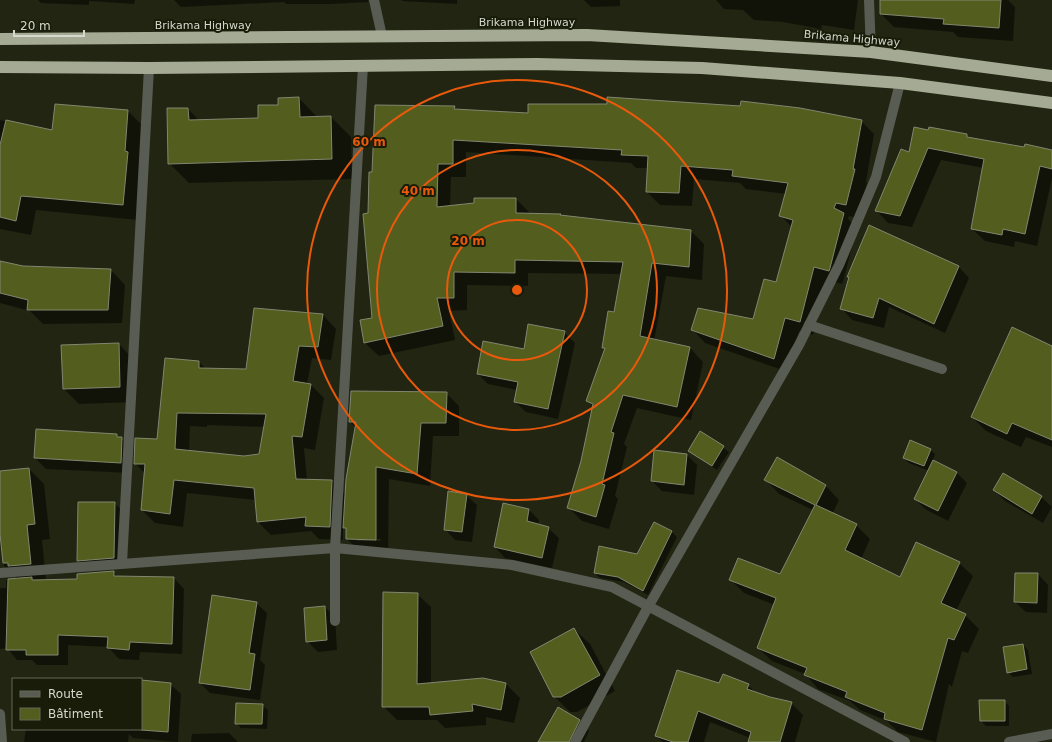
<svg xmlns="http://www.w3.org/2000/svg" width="1052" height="742" viewBox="0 0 1052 742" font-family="'DejaVu Sans',sans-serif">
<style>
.shadow{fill:#0007;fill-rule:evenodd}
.building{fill:#525d1e;stroke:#818770;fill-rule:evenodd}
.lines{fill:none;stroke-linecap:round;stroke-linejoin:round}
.lane{stroke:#595c52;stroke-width:10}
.street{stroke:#595c52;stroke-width:10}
.highway{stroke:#a4aa93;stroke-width:12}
.ring{fill:none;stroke:#e8590c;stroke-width:2}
.labels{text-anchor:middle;stroke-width:4;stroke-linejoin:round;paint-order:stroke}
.street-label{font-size:11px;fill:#d5d8cc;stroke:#181c09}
.centre{fill:#e8590c;stroke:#181c09;stroke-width:2}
.ring-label{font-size:12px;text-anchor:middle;font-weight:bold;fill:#e8590c;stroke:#181c09;stroke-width:4;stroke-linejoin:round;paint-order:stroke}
</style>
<rect width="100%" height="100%" fill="#212512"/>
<g class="shadow">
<polygon points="38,0 135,0 134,4 89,1 89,5 41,3"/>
<polygon points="174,0 368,0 368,2 330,4 286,4 284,2 181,7"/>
<polygon points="402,0 457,0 457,4 402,1"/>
<polygon points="584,0 620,0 620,6 591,7"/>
<polygon points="716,0 858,0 854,30 822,25 821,29 783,22 754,20 743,10 724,9"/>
<polygon points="882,0 1008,0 1015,7 1013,41 958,37 953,32 894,27 881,14"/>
<polygon points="299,98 317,117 331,117 351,137 352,179 189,183 169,163 168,109 188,109 200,121 259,119 279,106"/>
<polygon points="454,107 457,110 529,114 861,121 874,134 866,182 867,183 859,218 849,216 848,219 857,227 843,282 842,284 827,280 813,335 799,331 788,372 705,343 692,329 754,320 777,284 792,227 780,215 786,194 746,189 740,183 694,179 692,206 660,205 647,192 648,168 636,168 631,163 466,152 466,177 451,177 450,206 516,199 529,212 529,214 560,215 562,216 691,231 704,244 702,280 666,276 654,341 690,348 703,362 691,420 637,408 624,444 627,447 615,496 618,499 609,529 582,521 569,508 582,461 594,407 587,401 605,350 603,347 614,313 622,274 528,273 528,286 467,285 467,310 449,311 455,340 379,356 365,343 373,319 369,214 373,173"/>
<polygon points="128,111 143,126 138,220 36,210 31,235 0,229 0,120 53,132"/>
<polygon points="967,135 970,139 1025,149 1052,149 1052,178 1037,246 1015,241 1014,247 985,241 972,229 984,168 941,160 912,227 888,223 876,210 910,154"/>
<polygon points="870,226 959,267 969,278 945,333 889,307 884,328 852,320 842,309"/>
<polygon points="0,262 23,267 111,270 125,285 122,323 43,324 30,311 0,303"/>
<path d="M323,315l13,14 -5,31 -19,-2 -5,26 4,1 13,13 -9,52 -11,-2 3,32 25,1 14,14 10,-67 -6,-6 96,-29 13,13v30h-26l-3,50 -41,-7 -1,73h-28l-13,-13v-8l-4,-4v13l-24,-1 -8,-8 -40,4 -13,-13 -2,-22 -69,-7 -4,34 -28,-4 -13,-13 3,-36 -10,-11 23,-23 41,-78 7,7 41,1zM207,425l58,2 -5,28 -16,2 -55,-6 1,-25 17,1zM355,539h26l-1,2h-22z"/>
<polygon points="564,332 575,343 558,419 526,412 515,402 517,390 488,384 478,374"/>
<polygon points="119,344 134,360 135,402 79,404 64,389"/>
<polygon points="1052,347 1052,447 1026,437 1021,447 986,431 972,417"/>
<polygon points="700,432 729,452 717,470 689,451"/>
<polygon points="116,434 132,449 131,473 46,469 35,458"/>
<polygon points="930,449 935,454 933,461 956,472 967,483 948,521 925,509 915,499 929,471 909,463 904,458"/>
<polygon points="687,455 697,465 694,495 662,491 652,481"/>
<polygon points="777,458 826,486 839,500 832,514 856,525 870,539 861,559 900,578 959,563 973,576 956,611 965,615 979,629 968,653 962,651 952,687 949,684 936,742 898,732 887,721 860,710 850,701 818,689 805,674 772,661 758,648 775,605 744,593 731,580 781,576 813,510 779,494 766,480"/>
<polygon points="29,469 44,484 50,539 42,540 46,580 78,580 114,572 118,577 174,578 184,589 182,654 140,652 139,660 119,659 108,647 68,645 68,665 37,665 32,660 17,660 7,648 0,649 0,588 6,588 6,580 18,579 4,566 0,524 0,472"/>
<polygon points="994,490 1041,497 1052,507 1043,523 1005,501"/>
<polygon points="466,495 477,505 472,542 455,540 445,529"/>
<polygon points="114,503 125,513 124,568 89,571 78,560"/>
<polygon points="529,510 539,520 538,525 548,528 559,538 552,568 505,558 495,547"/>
<polygon points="655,523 672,532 677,537 648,595 624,582 600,578 595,573 638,555"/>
<polygon points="1038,574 1048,585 1047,613 1026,612 1015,602"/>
<polygon points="417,594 431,607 431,683 483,679 506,684 520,698 514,723 486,717 486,725 445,728 437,720 397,720 383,706"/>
<polygon points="256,603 267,613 260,660 265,665 260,700 210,693 200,683"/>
<polygon points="325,607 335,617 337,650 318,652 307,641"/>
<polygon points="574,629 590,644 615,691 577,712 570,712 554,696"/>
<polygon points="1023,645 1028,650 1032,674 1013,677 1008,672 1004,648"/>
<polygon points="141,681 170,684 181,694 178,742 133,738 129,734 128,742 24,742 26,729 141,729"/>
<polygon points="720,685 748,685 757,694 791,703 803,715 795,742 749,742 750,738 710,722 704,742 663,742 656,736"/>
<polygon points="980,701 1004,701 1009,706 1009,726 986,726 981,721"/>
<polygon points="262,705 268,710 267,729 241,728 236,723"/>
<polygon points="579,721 589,731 584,742 539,742"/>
<polygon points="229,733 238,742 185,742 191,742 192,734"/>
</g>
<g class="building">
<polygon points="880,0 1001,0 999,28 943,24 944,19 880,14"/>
<polygon points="299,97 300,117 331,116 332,159 168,164 167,108 188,108 189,120 258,118 258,105 278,105 278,98"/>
<polygon points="607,97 740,106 741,101 800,108 862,120 853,169 855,169 846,205 836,203 834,208 844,213 830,268 829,271 814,267 800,322 785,318 774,359 691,330 698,308 753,319 764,279 776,282 793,220 779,216 788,183 732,176 733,170 681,166 679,193 646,192 648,156 621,155 622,150 453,140 453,164 438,164 437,207 474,203 474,198 516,198 516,213 561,214 560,215 691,230 689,267 652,263 640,336 690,347 677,407 623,395 611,432 614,433 602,484 605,485 596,517 567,508 581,461 593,404 586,401 605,348 602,348 608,311 614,312 623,262 515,260 515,273 454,272 454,298 437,298 443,326 364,343 360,320 372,318 363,214 368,213 369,172 372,172 375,105 455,106 454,109 528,113 528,104 607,104"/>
<polygon points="55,104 128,110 125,151 128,152 123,205 21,196 16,221 0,217 0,145 6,120 52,130"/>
<polygon points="914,127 928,130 929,127 967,134 967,137 1024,147 1025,144 1052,150 1052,169 1040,166 1025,234 1003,229 1002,235 971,229 984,159 928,148 900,216 875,211 901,149 909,152"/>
<polygon points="869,225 959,266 934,324 879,298 873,318 840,309 849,277 847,277"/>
<polygon points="0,261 23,266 111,269 108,310 27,310 28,300 0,293"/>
<path d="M254,308l69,6 -5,33 -19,-1 -6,35 18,3 -9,53 -10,-1 4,43 36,1 -2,47 -25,-1 1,-9 -49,5 -3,-34 -80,-8 -4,34 -29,-4 4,-46h-11l1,-26 22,1 8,-81 34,3v7l47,1zM177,413l89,1 -7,40 -15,2 -69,-7z"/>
<polygon points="528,324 565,331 548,409 514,402 518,382 477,374 483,341 524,349"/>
<polygon points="1012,327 1052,346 1052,440 1012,423 1007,434 971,417"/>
<polygon points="119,343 120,387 63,389 61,345"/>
<polygon points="351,391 447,392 446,423 421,423 417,474 376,467 376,540 346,539 346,528 343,528 346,479 356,422 349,422"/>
<polygon points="36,429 117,434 117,437 122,437 121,463 34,458"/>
<polygon points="700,431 724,446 712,466 688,451"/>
<polygon points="910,440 931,449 924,466 903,458"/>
<polygon points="654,450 687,454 684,485 651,481"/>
<polygon points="777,457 826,485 816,505 857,524 845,550 900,577 916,542 960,562 941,603 966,614 954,640 948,638 922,730 884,719 885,713 845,697 847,692 804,675 807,668 757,648 776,598 729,580 738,558 780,574 815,505 764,480"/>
<polygon points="933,460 957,472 938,511 914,499"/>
<polygon points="29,468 35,524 27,525 31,564 8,566 8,563 3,563 0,534 0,471"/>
<polygon points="1003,473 1042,496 1032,514 993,490"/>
<polygon points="448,491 467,494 462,532 444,530"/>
<polygon points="78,502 115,502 114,558 77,561"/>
<polygon points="503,503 529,509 527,521 549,527 542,558 494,547"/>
<polygon points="654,522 672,531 643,591 618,577 594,573 599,546 637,554"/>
<polygon points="114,571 114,576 174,577 172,644 130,642 129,650 107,648 108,637 58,635 58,655 26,655 26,650 6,650 8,579 32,577 32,580 77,579 77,574"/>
<polygon points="1015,573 1038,573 1037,603 1014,602"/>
<polygon points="383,592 418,593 417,684 483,678 506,683 501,710 472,704 473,711 430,715 429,707 382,707"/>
<polygon points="212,595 257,602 249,653 255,654 250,690 199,683"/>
<polygon points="325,606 327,640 306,642 304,608"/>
<polygon points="574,628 600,675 561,697 553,697 530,652"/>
<polygon points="1023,644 1027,669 1007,673 1003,647"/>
<polygon points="677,670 719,683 723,674 749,684 747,689 770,697 792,702 780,742 748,742 751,732 698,711 688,742 673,742 655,736"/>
<polygon points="141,680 171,683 168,732 141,730"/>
<polygon points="979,700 1005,700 1005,721 980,721"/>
<polygon points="236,703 263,704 262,724 235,724"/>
<polygon points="558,707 580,720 569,742 538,742"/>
</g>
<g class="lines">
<polyline class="lane" points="809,325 942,369"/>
<g class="street">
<polyline points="374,0 382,36"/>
<polyline points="869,0 871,52"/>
<polyline points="122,563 149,68"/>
<polyline points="0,573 335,548 512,565 612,587 905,742"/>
<polyline points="335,621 335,548 363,66"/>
<polyline points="0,714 2,742"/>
<polyline points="575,742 648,607 799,345 839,265 876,177 900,83"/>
<polyline points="1009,742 1052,734"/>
</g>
<g class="highway">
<polyline points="0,39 587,35 871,52 1052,76"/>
<polyline points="0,67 149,68 537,64 702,68 900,83 1052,103"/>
</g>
</g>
<g class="ring">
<circle cx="517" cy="290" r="70"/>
<circle cx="517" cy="290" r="140"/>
<circle cx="517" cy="290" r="210"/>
</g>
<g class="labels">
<g class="street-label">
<text x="527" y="26">Brikama Highway</text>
<text x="203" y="29">Brikama Highway</text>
<text transform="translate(852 38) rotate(5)" y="4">Brikama Highway</text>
</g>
</g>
<circle cx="517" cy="290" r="6" class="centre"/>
<g class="ring-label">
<text x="369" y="146">60 m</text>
<text x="418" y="195">40 m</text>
<text x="468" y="245">20 m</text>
</g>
<rect x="12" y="678" width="130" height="52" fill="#181c09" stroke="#646757"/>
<rect x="20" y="691" width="20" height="6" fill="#595c52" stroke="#646757"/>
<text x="48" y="698" font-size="12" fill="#d5d8cc">Route</text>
<rect x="20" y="708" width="20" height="12" fill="#525d1e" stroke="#646757"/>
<text x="48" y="718" font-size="12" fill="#d5d8cc">Bâtiment</text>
<path d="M14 30v6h70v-6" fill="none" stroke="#d5d8cc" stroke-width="2"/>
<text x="20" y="30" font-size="12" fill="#d5d8cc" stroke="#181c09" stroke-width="3" paint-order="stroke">20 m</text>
</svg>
